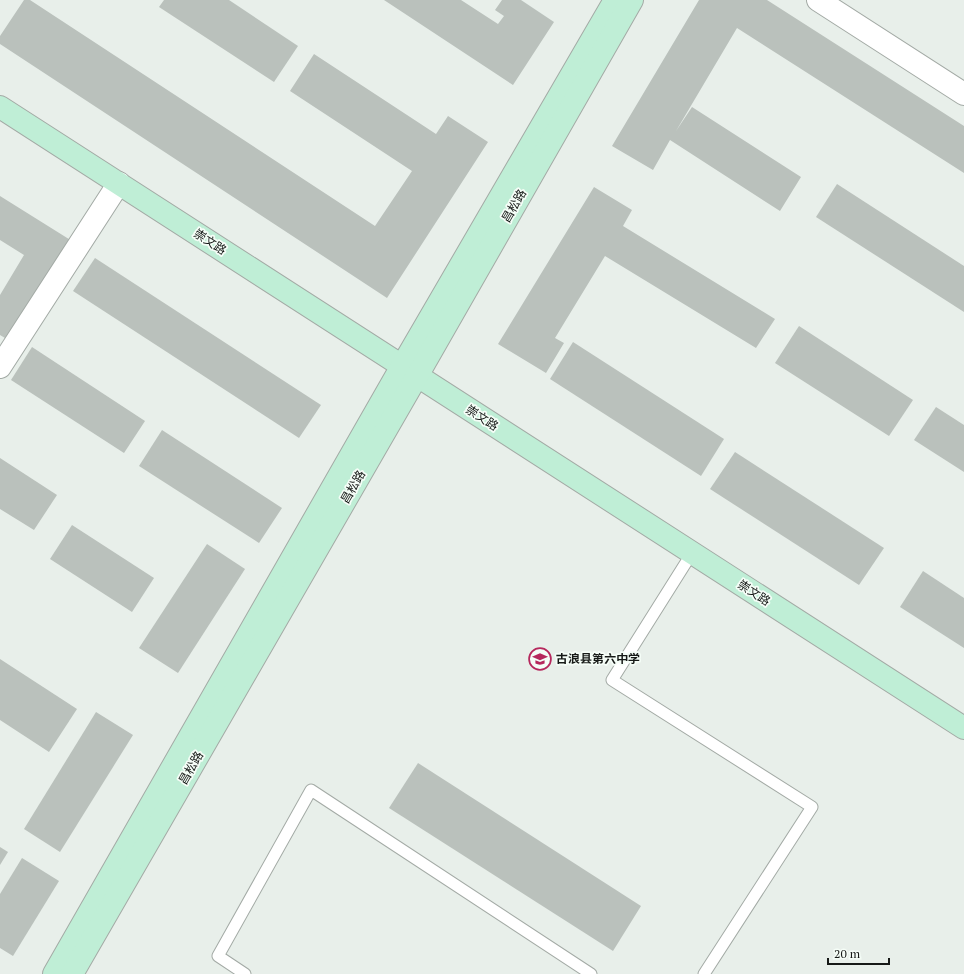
<svg xmlns="http://www.w3.org/2000/svg" width="964" height="974" viewBox="0 0 964 974" font-family="'PT Serif','Noto Sans SC',serif">
<style>
.building{fill:#bac1bc}
.lines{fill:none;stroke-linecap:round;stroke-linejoin:round}
.lane-casing{stroke:#a3aaa5;stroke-width:13}
.street-casing{stroke:#a3aaa5;stroke-width:24}
.secondary-casing{stroke:#a3aaa5;stroke-width:24}
.lane{stroke:#fff;stroke-width:11}
.street{stroke:#fff;stroke-width:22}
.secondary{stroke:#bfeed6;stroke-width:22}
.labels{text-anchor:middle;stroke-width:3.5;stroke-linejoin:round;paint-order:stroke}
.street-label{font-size:12px;fill:#161917;stroke:#f5fdf7}
.poi-label{font-size:12px;font-weight:bold;fill:#161917;stroke:#f5fdf7;text-anchor:start}
</style>
<rect width="100%" height="100%" fill="#e8efea"/>
<g class="building">
<polygon points="24,0 30,0 375,226 412,171 290,91 314,54 436,134 448,116 488,142 387,298 0,44 0,36"/>
<polygon points="164,0 229,0 298,46 274,82 159,7"/>
<polygon points="384,0 461,0 498,24 504,16 495,10 502,0 521,0 554,22 513,85"/>
<polygon points="699,0 767,0 964,126 964,173 737,28 676,131 692,107 801,177 780,211 670,140 653,170 612,146"/>
<polygon points="837,184 964,266 964,312 816,217"/>
<polygon points="594,187 632,210 623,226 775,319 756,348 605,256 555,338 564,343 546,373 498,344"/>
<polygon points="0,196 72,241 10,341 0,335 0,295 24,255 0,240"/>
<polygon points="95,258 321,405 299,438 73,291"/>
<polygon points="799,326 913,400 889,436 775,363"/>
<polygon points="573,342 724,439 701,476 550,379"/>
<polygon points="32,347 145,421 124,453 11,380"/>
<polygon points="936,407 964,425 964,472 914,440"/>
<polygon points="162,430 282,508 259,543 139,466"/>
<polygon points="735,452 884,548 859,585 710,489"/>
<polygon points="0,458 57,495 34,530 0,509"/>
<polygon points="72,525 154,578 132,612 50,559"/>
<polygon points="207,544 245,569 178,673 139,648"/>
<polygon points="923,571 964,598 964,648 900,607"/>
<polygon points="0,659 77,709 49,752 0,720"/>
<polygon points="96,712 133,735 60,852 24,829"/>
<polygon points="418,763 641,906 613,951 389,808"/>
<polygon points="0,847 8,852 0,865"/>
<polygon points="22,858 59,881 13,956 0,948 0,894"/>
</g>
<g class="lines">
<g class="lane-casing">
<g id="lane">
<polyline points="692,553 612,680 812,807 704,974"/>
<polyline points="245,974 218,956 311,790 591,974"/>
</g>
</g>
<g class="street-casing">
<g id="street">
<polyline points="818,0 964,94"/>
<polyline points="0,367 119,183"/>
</g>
</g>
<g class="secondary-casing">
<g id="secondary">
<polyline points="0,107 964,728"/>
<polyline points="54,974 402,366 615,0"/>
<polyline points="72,974 417,376 632,0"/>
</g>
</g>
<use href="#lane" class="lane"/>
<use href="#street" class="street"/>
<use href="#secondary" class="secondary"/>
</g>
<defs>
<g id="school-ring" transform="scale(1.15)"><circle r="9.5" fill="#f5fdf7" stroke="#b6285d" stroke-width="1.5"/><path d="M0-5L7-2L0 1L-7-2ZM-4 1L0 2.5L4 1V4Q0 6-4 4Z" fill="#b6285d"/></g>
</defs>
<g fill-rule="evenodd">
<use href="#school-ring" x="540" y="659"/>
</g>
<g class="labels">
<g class="street-label">
<text transform="translate(514 206) rotate(-60)" y="4">昌松路</text>
<text transform="translate(210 242) rotate(33)" y="4">崇文路</text>
<text transform="translate(482 418) rotate(33)" y="4">崇文路</text>
<text transform="translate(353 487) rotate(-60)" y="4">昌松路</text>
<text transform="translate(754 593) rotate(33)" y="4">崇文路</text>
<text transform="translate(191 768) rotate(-60)" y="4">昌松路</text>
</g>
<g class="poi-label">
<text x="556" y="663">古浪县第六中学</text>
</g>
</g>
<path d="M828 958v6h61v-6" fill="none" stroke="#161917" stroke-width="2"/>
<text x="834" y="958" font-size="12" fill="#161917" stroke="#f5fdf7" stroke-width="3" paint-order="stroke">20 m</text>
</svg>
